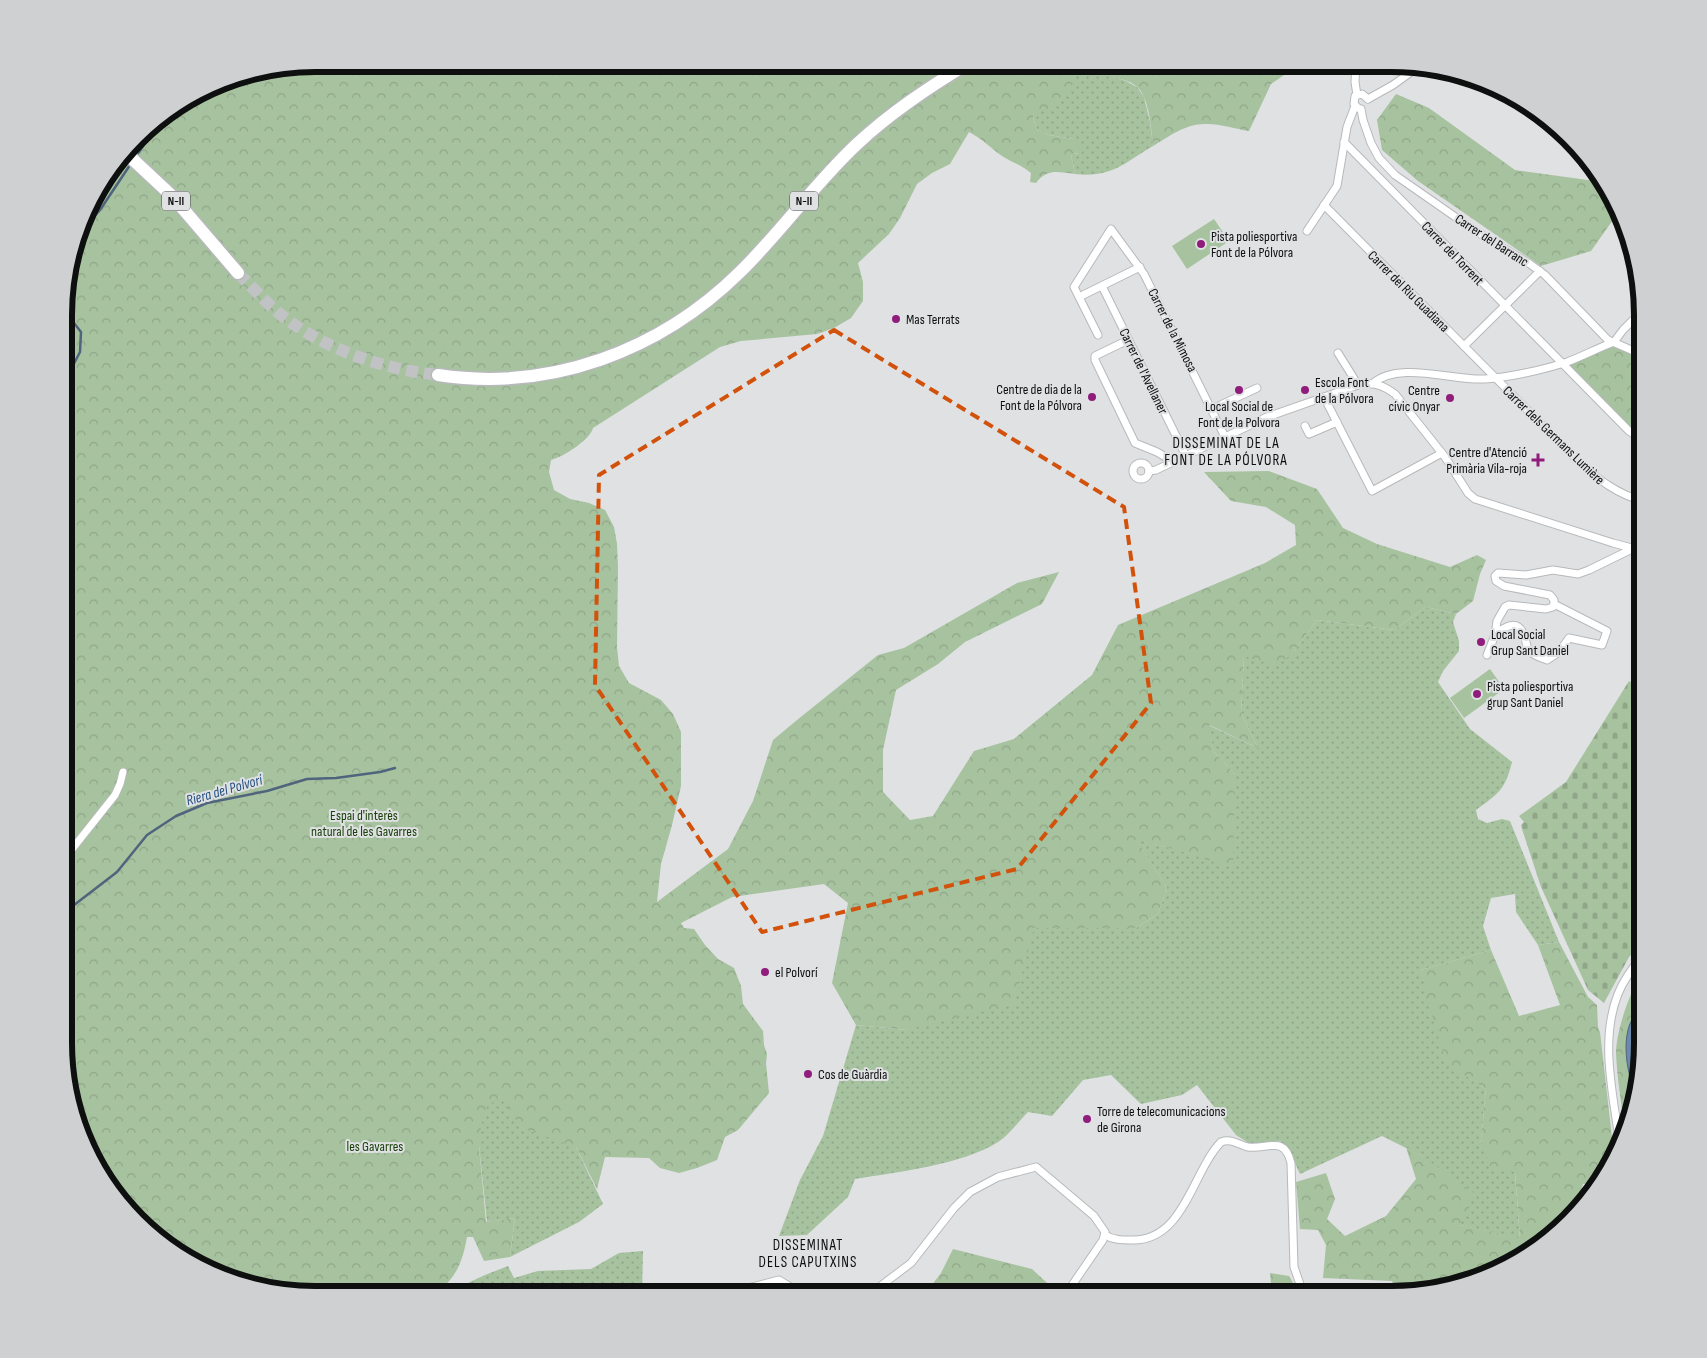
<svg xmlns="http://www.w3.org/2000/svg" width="1707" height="1358" viewBox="0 0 1707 1358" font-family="'Sofia Sans Condensed',sans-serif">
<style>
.grass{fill:url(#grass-dots)}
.forest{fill:url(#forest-crowns)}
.cemetery{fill:url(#cemetery-stones)}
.pitch{fill:#a7c29f}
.water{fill:#6b89ac;stroke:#4f647d}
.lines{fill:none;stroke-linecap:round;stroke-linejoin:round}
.stream{stroke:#4f647d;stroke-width:2.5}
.highway-tunnel{stroke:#c0c2c3;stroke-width:12;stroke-dasharray:12 6;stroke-linecap:butt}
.street-casing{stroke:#b7b9bb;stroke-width:9}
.highway-casing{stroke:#b7b9bb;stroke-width:15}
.street{stroke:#fff;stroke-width:7}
.highway{stroke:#fff;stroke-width:12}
.marked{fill:none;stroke:#d2520c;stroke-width:4;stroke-dasharray:10 6;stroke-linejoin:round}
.poi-dot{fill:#901c7c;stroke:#dfe1e3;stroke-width:2}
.labels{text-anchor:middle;stroke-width:4;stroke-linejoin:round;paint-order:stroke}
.shield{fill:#dfe1e3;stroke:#4d4e4f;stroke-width:1}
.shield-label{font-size:12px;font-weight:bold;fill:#0e0f0f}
.poi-label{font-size:14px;fill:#0e0f0f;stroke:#dfe1e3;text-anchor:start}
.street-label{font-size:14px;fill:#0e0f0f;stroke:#dfe1e3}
.park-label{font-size:14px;fill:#184009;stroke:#dfe1e3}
.neighbourhood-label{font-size:15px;letter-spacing:1px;fill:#0e0f0f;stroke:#dfe1e3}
.water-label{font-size:15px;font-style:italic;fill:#265181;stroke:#dfe1e3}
.rim{fill:none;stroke:#0e0f0f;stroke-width:6}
</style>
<defs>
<pattern id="grass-dots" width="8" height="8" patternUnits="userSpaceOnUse" patternTransform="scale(1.25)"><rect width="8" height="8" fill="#a7c29f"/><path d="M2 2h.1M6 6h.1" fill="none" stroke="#8fa688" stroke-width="1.8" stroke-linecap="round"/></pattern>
<pattern id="forest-crowns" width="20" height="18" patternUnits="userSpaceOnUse" patternTransform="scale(1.25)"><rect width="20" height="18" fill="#a7c29f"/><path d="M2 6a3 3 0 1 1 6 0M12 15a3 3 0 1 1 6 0" fill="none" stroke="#8fa688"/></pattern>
<pattern id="cemetery-stones" width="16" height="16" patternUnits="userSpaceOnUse" patternTransform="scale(1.25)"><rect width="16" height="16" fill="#a7c29f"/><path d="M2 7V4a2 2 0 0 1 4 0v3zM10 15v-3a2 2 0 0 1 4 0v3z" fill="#8fa688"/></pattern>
</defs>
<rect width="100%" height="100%" fill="#dfe1e3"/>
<g class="grass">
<path d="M992,64h98l19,11 17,6 11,6 7,10 6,25 3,24c-29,17 -41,32 -78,28l-4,-19 3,-2 4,1 -4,-15 -25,-4 -12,-5 -4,-13 1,-12z"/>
<path d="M1426,607l30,7 -3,8 6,19v10l-16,20 -5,11 32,47 42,33c-7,28 -13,31 -36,48l2,9 9,4 15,-4 8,2 49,121 -21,3 -22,-33 -1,-18 -24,4 -8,28 8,24 -70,20 25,92 40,27 -5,52 34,31 5,67 -60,-14 -38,-69 -40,-20 -82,38 -12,-26 -8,-7 -30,3 -14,-9 -39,-50 -15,10 -41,9 -30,-29 -28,5 -31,36 -24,-4c-9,9 -19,23 -30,30 -36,23 -101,30 -143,37l-7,18 -41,38 -28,1 21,-56 23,-44 33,-111 51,5 127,-102h102l22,-14 9,-26 -31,-49 34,9 65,-74 -21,-22 -6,-27 50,23 -17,-35 3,-57 48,-2 25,-34 77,10z"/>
<polygon points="471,1069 566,1126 603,1204 579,1222 510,1257 515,1218 487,1222"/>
<polygon points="643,1251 642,1294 444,1294 485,1275 508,1266 514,1278 538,1271 591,1269 619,1253"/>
</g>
<g class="forest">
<path d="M315,64h764c-7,28 -15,44 -45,48l-1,5 4,13 12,5 25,4 8,13 -1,2 -7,-1 -3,2 4,19c-16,-2 -28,-6 -39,9l-6,-1 1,-9c-9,-8 -20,-11 -29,-17 -11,-8 -21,-18 -33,-24l-19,32 -18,9 -15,11 -17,34 -11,16 -31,29 5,19v19l-12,17 -17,10 -17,6 -76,7 -21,6 -127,81c-3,12 -30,29 -42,32l-2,12 5,18 16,9 19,4 16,7 9,17 3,17 1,22 -1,81 2,19 10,17 32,17 12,14 8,18v54l-9,39 -11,39 -4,38 71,-53 25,-48 20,-61 24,-20 81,-65 26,-7 113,-65 42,-11 -17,32 -77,38 -27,22 -42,26 -13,60v42l27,28 23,-4 41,-65 40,-12 78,-64 26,-50 147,-62 31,-18 -1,-20 -29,-18 -35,-6 -27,-29 65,-1 48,18 26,39 34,16 73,23 27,-12 9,5 -6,14 -7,27 -17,13 -30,-7 -32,23 -77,-10 -25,34 -16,12 -32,-10 -3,57 17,35 -49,-23 5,27 21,22 -2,94 -63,-20 -33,-8 30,48 -9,26 -22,14h-102l-20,76 -107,26 -51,-5 -24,-42 16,-80 -24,-19 -92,13 -51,26 3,5 10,1 11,16 13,14 16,9 7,18 2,18 20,27 1,14 3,9 -1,9 3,30 -31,37 -13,7 -8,23 -20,8 -18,5 -19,-5 -11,-10 -44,-1 -8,32 -21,-42 -49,-17 -14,-13 -7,-16 -18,2 -7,23 -2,20 7,76 29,-4 -5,39 -26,4 -11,-24h-6c-3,17 -8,36 -22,48 -5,4 -13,6 -19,9h-127l-80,-19 -70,-43 -59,-78 -26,-94 2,-778 31,-92 53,-64 84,-49z"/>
<path d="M1090,64h207l-1,3 -25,17 -22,47c-13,-2 -28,-7 -42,-7 -21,-1 -37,12 -54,22 -2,-16 -3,-49 -17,-60 -7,-6 -17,-7 -25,-10 -8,-3 -14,-8 -21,-12z"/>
<path d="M1396,94l33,14 86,62 80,11c11,7 20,17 25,29l-29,41 -50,15 -123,-85 -36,-31 -5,-30z"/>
<polygon points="1613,346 1643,359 1643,439 1631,431 1565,364"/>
<polygon points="1559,942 1588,997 1597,1005 1598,1027 1600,1032 1614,1155 1597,1183 1583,1184 1574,1215 1545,1242 1488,1275 1397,1293 1392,1281 1323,1278 1326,1245 1318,1230 1300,1229 1296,1182 1326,1173 1335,1199 1327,1219 1345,1236 1386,1216 1416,1179 1406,1147 1422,1156 1475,1194 1460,1225 1520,1238 1515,1172 1491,1169 1481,1140 1486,1089 1446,1063 1429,1005 1421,970 1491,950 1519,1016 1560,1005 1538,945"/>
<path d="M1643,973v29l-15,28 3,52 4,11 -10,40c-3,-26 -8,-54 -9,-80 0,-21 14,-64 27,-80z"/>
<polygon points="953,1249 1032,1269 1059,1294 925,1294 941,1273"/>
<polygon points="1270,1273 1289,1276 1297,1290 1296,1294 1272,1294"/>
</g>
<polygon class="cemetery" points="1629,681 1643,687 1643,943 1629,957 1604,1003 1588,990 1541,887 1522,829 1521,825 1524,822 1519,816 1566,782"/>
<g class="pitch">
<polygon points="1214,219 1229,241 1187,269 1172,246"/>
<polygon points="1490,669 1504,689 1464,718 1450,698"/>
</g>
<path class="water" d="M1643,1002v58l-8,33c-7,-18 -12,-44 -7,-63 2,-10 10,-20 15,-28z"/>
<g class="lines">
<g class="stream">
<polyline points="136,156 163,118"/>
<polyline points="85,227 100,210 132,162"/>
<polyline points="66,379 80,352 81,332 74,323 66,322"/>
<polyline points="65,912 117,872 147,835 176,816 207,803 267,791 307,779 336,778 380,772 395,768"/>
</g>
<path class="highway-tunnel" d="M238,273c15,15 30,32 47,45 44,33 99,51 153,57"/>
<g class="street-casing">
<g id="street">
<polyline points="1356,64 1355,82 1357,95"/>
<polyline points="1368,99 1393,85 1418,67"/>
<polyline points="1358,108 1354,104 1355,96 1362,94 1368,99"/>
<polyline points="1361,109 1363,120 1371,143 1379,158 1395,175 1477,232 1530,264 1545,275 1608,340 1643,355"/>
<polyline points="1344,142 1629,431 1643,440"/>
<path d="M1324,205l255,257c20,18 38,32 64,39"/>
<polyline points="1307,231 1337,186 1347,127 1355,106"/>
<polyline points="1102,286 1186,456"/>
<polyline points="1079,297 1140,267"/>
<polyline points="1098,335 1074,287 1111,229 1144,274 1225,437"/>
<polyline points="1128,340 1095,356 1095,360 1135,443 1157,452 1174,462"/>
<polyline points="1614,342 1623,330 1643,310"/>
<polyline points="1464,346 1540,271"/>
<polyline points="1338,353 1358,385"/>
<path d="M1372,384c27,-24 80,-3 113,-5 25,-2 58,-9 82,-17 16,-6 31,-14 47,-20"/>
<polyline points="1324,397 1372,491 1442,453"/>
<polyline points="1212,409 1257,388"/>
<polyline points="1305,426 1309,434 1337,422"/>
<circle cx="1141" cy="471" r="8"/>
<path d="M1149,471l7,-1 111,-53 94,-33c12,-2 24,2 34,10l50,63 23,36 7,6 138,44 30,8"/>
<path d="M1495,635c9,-8 22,-17 29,0 2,5 2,11 5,16 3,4 13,7 18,9l12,-8 10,-14 33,7 5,-14 -53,-27v-4l-4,-5 -46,-9 -8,-5 -1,-5 3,-3 28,2 27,-5 25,4 11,-4 43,-21"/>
<polyline points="1487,655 1495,635 1497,621 1505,607 1509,605 1546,609 1553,607 1554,604"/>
<polyline points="65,858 115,795 120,784 123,772"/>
<path d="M1620,1146c-6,-48 -21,-105 -2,-152 6,-15 15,-27 25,-39"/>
<path d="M1105,1235c8,5 17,5 26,5 53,2 61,-68 90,-98 11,-4 18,3 27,5 19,3 36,-13 43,16l3,104 7,20 1,7"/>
<polyline points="735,1294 752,1287 779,1280 789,1286 795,1294"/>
<polyline points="870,1294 911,1263 954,1208 970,1192 998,1177 1036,1167 1094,1216 1105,1232 1103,1240 1066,1294"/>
</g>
</g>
<g class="highway-casing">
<g id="highway">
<polyline points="127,154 172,196 238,273"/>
<path d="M438,375c112,17 222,-24 302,-103 41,-40 75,-89 117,-128 33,-31 71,-56 110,-80"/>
</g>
</g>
<use href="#street" class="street"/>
<use href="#highway" class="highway"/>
</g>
<path class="marked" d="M834,330l290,177 27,196 -134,166 -255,63 -167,-247 4,-210z"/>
<g class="poi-dot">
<circle cx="1201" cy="244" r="5"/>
<circle cx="896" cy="319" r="5"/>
<circle cx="1239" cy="390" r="5"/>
<circle cx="1305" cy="390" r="5"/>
<circle cx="1092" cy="397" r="5"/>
<circle cx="1450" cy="398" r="5"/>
<path d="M1535.5 452.5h5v5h5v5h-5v5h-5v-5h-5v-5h5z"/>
<circle cx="1481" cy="642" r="5"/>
<circle cx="1477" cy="694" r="5"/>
<circle cx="765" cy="972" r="5"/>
<circle cx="808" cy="1074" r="5"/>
<circle cx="1087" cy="1119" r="5"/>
</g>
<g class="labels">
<g class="shield">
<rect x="162" y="191.5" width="28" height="19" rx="4"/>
<rect x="790" y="191.5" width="28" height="19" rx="4"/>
</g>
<g class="shield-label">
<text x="176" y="205">N-II</text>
<text x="804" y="205">N-II</text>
</g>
<g class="poi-label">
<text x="1211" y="241">Pista poliesportiva<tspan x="1211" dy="16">Font de la Pólvora</tspan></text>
<text x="906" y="324">Mas Terrats</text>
<text x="1315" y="387">Escola Font<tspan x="1315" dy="16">de la Pólvora</tspan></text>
<text x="1082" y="394" text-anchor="end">Centre de dia de la<tspan x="1082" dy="16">Font de la Pólvora</tspan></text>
<text x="1440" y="395" text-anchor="end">Centre<tspan x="1440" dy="16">cívic Onyar</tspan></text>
<text x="1239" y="411" text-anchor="middle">Local Social de<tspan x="1239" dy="16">Font de la Polvora</tspan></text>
<text x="1527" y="457" text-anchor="end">Centre d'Atenció<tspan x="1527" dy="16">Primària Vila-roja</tspan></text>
<text x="1491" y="639">Local Social<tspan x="1491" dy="16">Grup Sant Daniel</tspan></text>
<text x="1487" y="691">Pista poliesportiva<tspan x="1487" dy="16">grup Sant Daniel</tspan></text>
<text x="775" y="977">el Polvorí</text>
<text x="818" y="1079">Cos de Guàrdia</text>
<text x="1097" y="1116">Torre de telecomunicacions<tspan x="1097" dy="16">de Girona</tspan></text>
</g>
<g class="street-label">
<text transform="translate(1492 240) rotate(33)" y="5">Carrer del Barranc</text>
<text transform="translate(1453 253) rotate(46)" y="5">Carrer del Torrent</text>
<text transform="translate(1409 291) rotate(45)" y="5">Carrer del Riu Guadiana</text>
<text transform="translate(1173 330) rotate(63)" y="5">Carrer de la Mimosa</text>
<text transform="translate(1144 371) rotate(64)" y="5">Carrer de l'Avellaner</text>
<text transform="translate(1554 435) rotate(44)" y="5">Carrer dels Germans Lumière</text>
</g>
<g class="park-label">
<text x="364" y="820">Espai d'interès<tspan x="364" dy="16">natural de les Gavarres</tspan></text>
<text x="375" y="1151">les Gavarres</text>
</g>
<g class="neighbourhood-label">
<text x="1226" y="448">DISSEMINAT DE LA<tspan x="1226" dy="17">FONT DE LA PÓLVORA</tspan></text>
<text x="808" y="1250">DISSEMINAT<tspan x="808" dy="17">DELS CAPUTXINS</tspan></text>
</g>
<g class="water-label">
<text transform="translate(224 790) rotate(-16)" y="5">Riera del Polvorí</text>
</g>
</g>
<path d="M0 0H1707V1358H0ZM315 72H1391A243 243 0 0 1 1634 315V1043A243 243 0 0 1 1391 1286H315A243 243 0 0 1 72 1043V315A243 243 0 0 1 315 72Z" fill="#ced0d2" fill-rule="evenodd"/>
<path class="rim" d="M315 72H1391A243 243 0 0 1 1634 315V1043A243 243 0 0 1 1391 1286H315A243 243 0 0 1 72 1043V315A243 243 0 0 1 315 72Z"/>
</svg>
